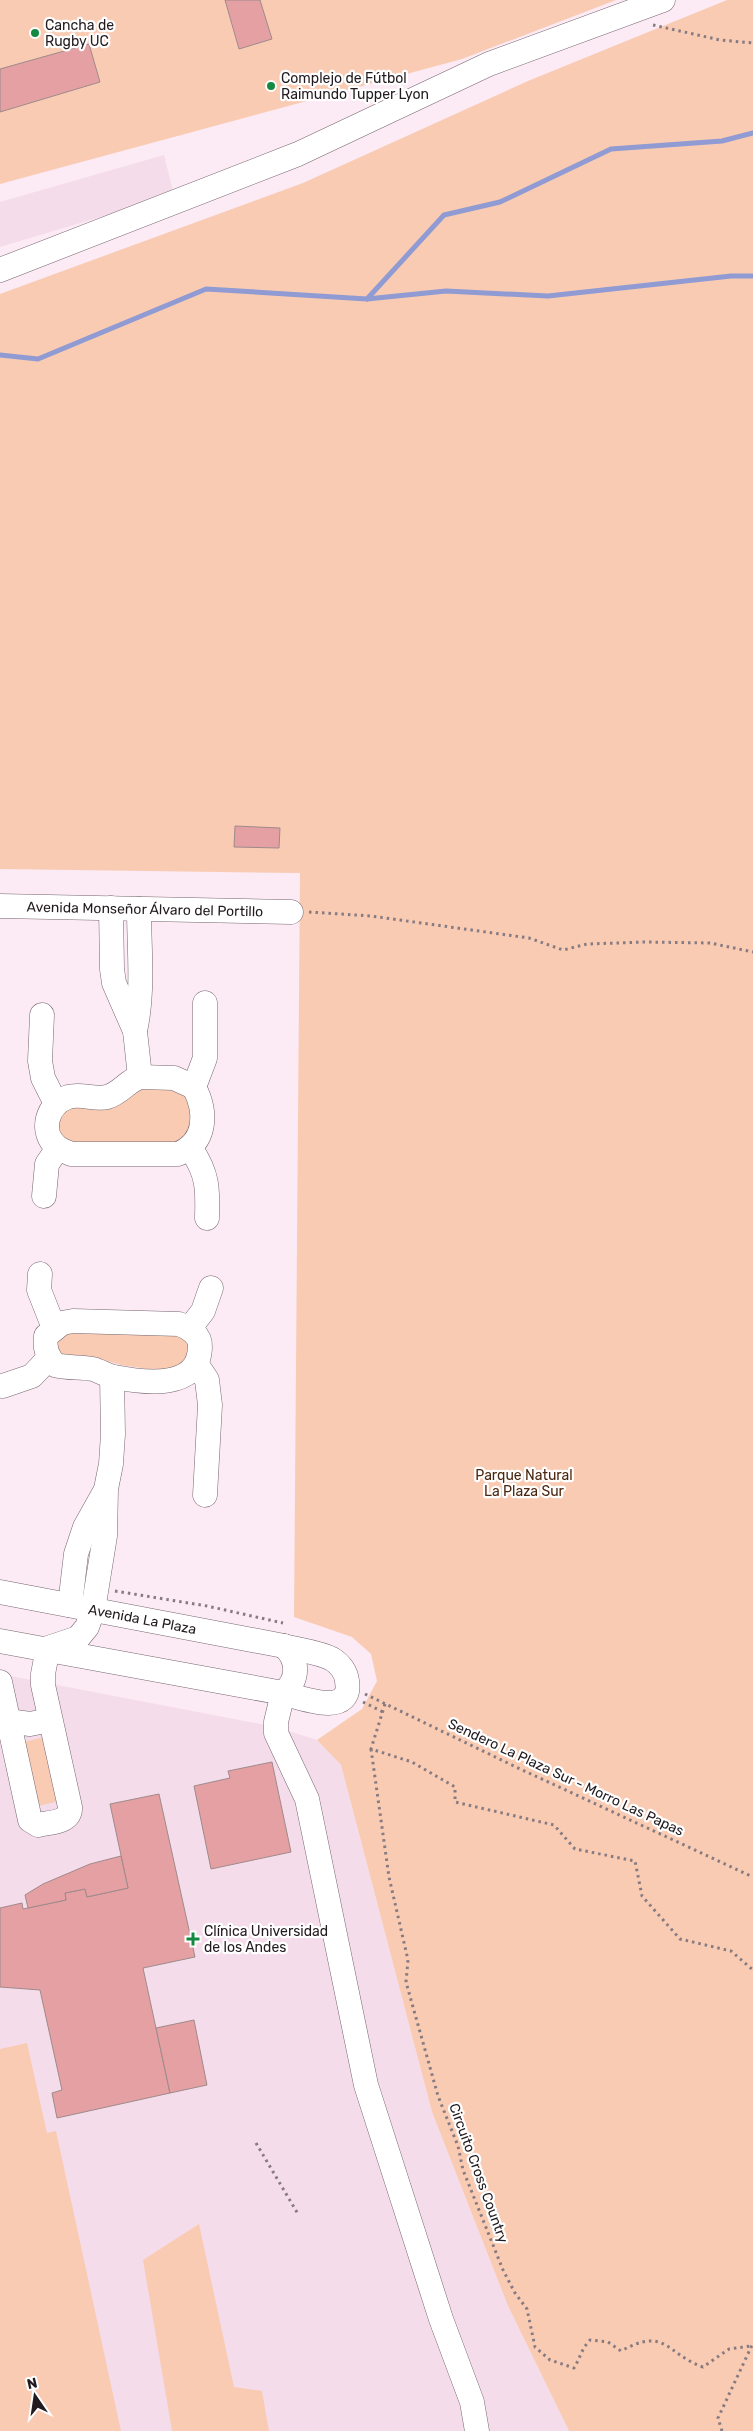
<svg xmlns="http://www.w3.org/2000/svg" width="753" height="2431" viewBox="0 0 753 2431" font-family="Rubik,sans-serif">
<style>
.built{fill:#f5dcea}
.green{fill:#f9cbb3}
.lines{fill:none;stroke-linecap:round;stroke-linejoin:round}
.stream{stroke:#8f9bd2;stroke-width:5}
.building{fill:#e5a0a3;stroke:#9e8a8b}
.minor-casing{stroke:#76666f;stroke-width:25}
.path{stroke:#877b82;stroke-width:3;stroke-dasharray:2.5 4;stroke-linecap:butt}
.minor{stroke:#fff;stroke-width:24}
.poi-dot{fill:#138942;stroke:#fff;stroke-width:2}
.labels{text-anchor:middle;stroke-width:4.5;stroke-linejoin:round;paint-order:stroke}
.poi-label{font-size:14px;fill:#211a1e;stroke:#fff;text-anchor:start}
.street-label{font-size:14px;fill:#211a1e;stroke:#fff}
.park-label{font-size:14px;fill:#4b250d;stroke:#fff}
</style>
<rect width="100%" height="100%" fill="#fceaf4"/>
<g class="built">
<polygon points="164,155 174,195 0,247 0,202"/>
<polygon points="0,1674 276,1727 317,1740 341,1765 432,2112 508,2306 569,2431 0,2431"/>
</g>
<g class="green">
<polygon points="0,0 616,0 462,59 0,184"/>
<polygon points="727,0 753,0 753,2431 569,2431 508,2306 432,2112 341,1765 317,1740 362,1709 377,1681 371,1654 352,1637 294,1617 300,873 0,869 0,294 303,183 528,81"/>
<path d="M144,1085l23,1 23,11 2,24 -3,20 -108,9 -22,-13 -3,-20 14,-12c31,0 51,4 74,-20z"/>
<polygon points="72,1329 183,1331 194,1349 187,1365 161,1371 121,1365 93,1357 56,1359 53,1342"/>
<polygon points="45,1737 60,1801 38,1806 23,1742"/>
<polygon points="27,2043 47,2133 56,2131 121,2431 0,2431 0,2049"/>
<polygon points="199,2224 234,2387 262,2391 269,2431 172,2431 143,2260"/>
</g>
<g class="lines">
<g class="stream">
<polyline points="367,299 444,215 500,202 611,149 722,141 753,133"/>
<polyline points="0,355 38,359 206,289 367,299 446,291 548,296 731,276 753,276"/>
</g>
</g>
<g class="building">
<polygon points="225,0 260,0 272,39 239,49"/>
<polygon points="89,44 100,82 0,112 0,69"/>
<polygon points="235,826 280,828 279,848 234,847"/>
<polygon points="272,1762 291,1852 211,1869 194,1786 230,1778 228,1771"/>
<polygon points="159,1794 195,1957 143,1968 170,2093 57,2118 52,2093 62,2090 40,1990 0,1987 0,1908 22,1903 23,1909 66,1900 65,1893 85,1889 87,1897 128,1888 110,1804"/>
<polygon points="121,1856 128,1888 87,1897 85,1889 65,1893 66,1900 28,1908 25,1895 43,1884 90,1864"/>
<polygon points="194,2020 207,2085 170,2093 156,2028"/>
</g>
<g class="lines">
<g class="minor-casing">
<g id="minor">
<polyline points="0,270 298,154 489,64 663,0"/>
<path id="s1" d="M0,906l291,6"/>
<polyline points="111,908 112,969 114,983 135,1031 140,1077"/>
<polyline points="42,1015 40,1061 43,1078 56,1104"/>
<path d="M135,1031c9,-41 4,-81 4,-122"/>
<path d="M140,1077l34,1 20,9c13,25 13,55 -16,67h-107c-4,-2 -10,-4 -14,-7 -18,-15 -10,-43 11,-50 13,-4 27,3 39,0 14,-4 20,-16 33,-20z"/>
<polyline points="194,1087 205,1058 205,1003"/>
<path d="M191,1149c17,25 17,40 16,69"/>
<polyline points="44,1196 47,1164 58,1148"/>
<polyline points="40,1274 39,1290 54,1328"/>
<path d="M73,1321l106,3c9,3 22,11 21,23 -1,43 -55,36 -86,30 -7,-1 -14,-6 -21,-8 -13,-2 -26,-1 -38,-4 -8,-9 -11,-17 -9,-29l16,-13z"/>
<polyline points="190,1328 203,1311 211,1288"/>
<polyline points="197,1365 207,1380 210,1405 205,1495"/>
<polyline points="3,1386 32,1376 49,1358"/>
<path id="s2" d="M0,1592l284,54c15,4 35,6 48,13 8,5 14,13 15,22 6,37 -46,17 -64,12l-283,-52"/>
<polyline points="70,1605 76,1554 85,1527 104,1493"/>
<path d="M0,1682l30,138 8,5c12,-3 33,-2 32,-18l-27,-122v-11l5,-26 30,-10 9,-11 6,-17 12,-74 1,-47 5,-25 2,-30 -1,-57"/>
<polyline points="283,1693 276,1722 276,1733 307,1799 366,2085 441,2319 472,2402 477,2431"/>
<path d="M283,1693c16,-13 16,-33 1,-47"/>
<polyline points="0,1720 30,1724 50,1720"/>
</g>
</g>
<g class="path">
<polyline points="653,25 720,40 753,43"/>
<polyline points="309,912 371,916 529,938 563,950 587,944 646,942 710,943 753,952"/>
<polyline points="115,1591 207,1606 283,1623"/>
<polyline points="365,1694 516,1767 753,1877"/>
<polyline points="363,1702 383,1712"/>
<polyline points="385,1704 371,1749 412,1762 455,1787 455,1802 554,1825 575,1849 635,1861 642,1896 680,1939 731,1951 753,1970"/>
<path d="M371,1749l18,128 19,83 -2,22 32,114 20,50 5,24 40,100 12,23 12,16 8,38 15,13 24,8c6,-10 8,-20 16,-28l18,2 13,9c45,-25 45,3 82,16l26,-18 22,-3"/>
<polyline points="256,2143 298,2214"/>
<polyline points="722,2431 718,2418 753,2343"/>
</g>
<use href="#minor" class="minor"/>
</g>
<g class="poi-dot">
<circle cx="35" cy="33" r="5"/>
<circle cx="271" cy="86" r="5"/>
<path d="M190.5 1931.5h5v5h5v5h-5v5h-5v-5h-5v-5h5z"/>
</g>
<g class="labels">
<g class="poi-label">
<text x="45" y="30">Cancha de<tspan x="45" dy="16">Rugby UC</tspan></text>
<text x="281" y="83">Complejo de Fútbol<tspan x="281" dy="16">Raimundo Tupper Lyon</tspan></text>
<text x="204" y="1936">Clínica Universidad<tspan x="204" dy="16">de los Andes</tspan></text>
</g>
<g class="street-label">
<text dy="5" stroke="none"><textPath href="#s1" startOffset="145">Avenida Monseñor Álvaro del Portillo</textPath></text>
<text dy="5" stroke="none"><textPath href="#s2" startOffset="145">Avenida La Plaza</textPath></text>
<text transform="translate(566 1777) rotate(25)" y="5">Sendero La Plaza Sur - Morro Las Papas</text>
<text transform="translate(479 2173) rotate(70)" y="5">Circuito Cross Country</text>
</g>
<g class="park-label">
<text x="524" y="1480">Parque Natural<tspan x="524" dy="16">La Plaza Sur</tspan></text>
</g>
</g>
<g transform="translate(35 2396) rotate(347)" stroke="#ffffff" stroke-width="4" paint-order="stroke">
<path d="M0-4L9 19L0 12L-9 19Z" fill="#211a1e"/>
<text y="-8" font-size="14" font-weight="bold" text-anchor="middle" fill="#211a1e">N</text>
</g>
</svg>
